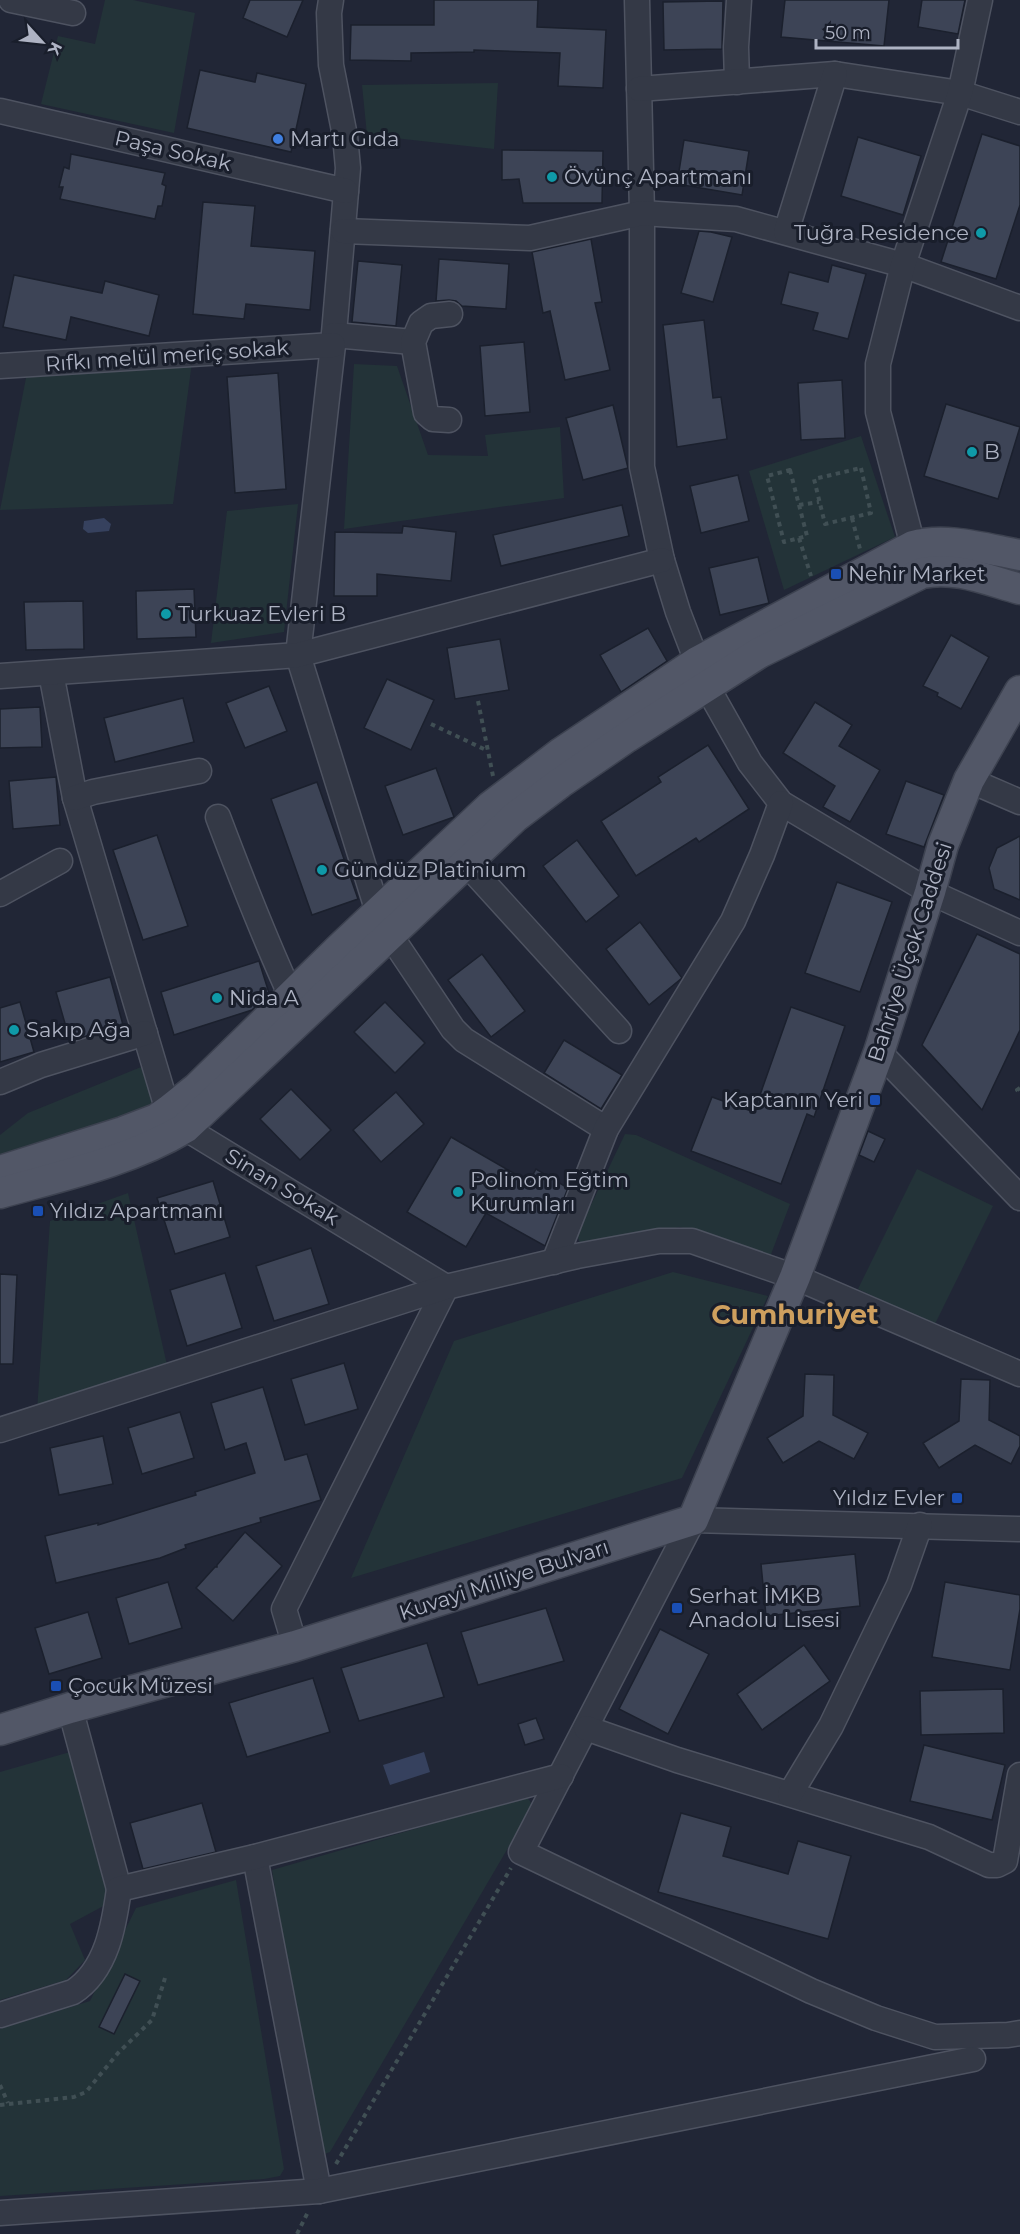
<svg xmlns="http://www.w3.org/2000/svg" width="1020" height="2234" viewBox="0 0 1020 2234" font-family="Montserrat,sans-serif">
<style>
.green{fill:#233338}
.water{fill:#36415e}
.building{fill:#3d4456;stroke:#1b202d;stroke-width:1.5}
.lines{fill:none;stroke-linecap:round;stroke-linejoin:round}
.minor-casing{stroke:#4e5361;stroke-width:27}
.major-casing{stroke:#3d4250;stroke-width:33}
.path{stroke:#404f54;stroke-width:4;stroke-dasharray:4.5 4.5;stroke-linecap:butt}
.minor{stroke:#343946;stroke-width:24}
.major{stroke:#525767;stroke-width:30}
.shop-dot{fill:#3f7fe0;stroke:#191e2b;stroke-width:2}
.culture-dot{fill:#0f9aa8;stroke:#191e2b;stroke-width:2}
.transit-dot{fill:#1a4fb4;stroke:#191e2b;stroke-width:2}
.labels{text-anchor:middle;stroke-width:6;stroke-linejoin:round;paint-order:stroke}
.poi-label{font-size:21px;fill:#aeb3c3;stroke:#191e2b;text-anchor:start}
.street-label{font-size:21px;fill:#aeb3c3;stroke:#191e2b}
.district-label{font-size:27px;font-weight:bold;fill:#ce9f5e;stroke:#191e2b}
</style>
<rect width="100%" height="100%" fill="#212636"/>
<g class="green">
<polygon points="105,0 133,0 195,13 174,133 41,104 58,36 95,44"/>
<polygon points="498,83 494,149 367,135 362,85"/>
<polygon points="192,362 173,504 0,510 27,373"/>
<polygon points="354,364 397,366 428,455 488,456 485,435 560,427 564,498 344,529"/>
<polygon points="861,436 895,537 784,590 749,471"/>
<polygon points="298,504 284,632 211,643 227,511"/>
<polygon points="146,1065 155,1111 0,1162 0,1135 28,1113"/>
<polygon points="625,1134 636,1135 790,1204 770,1257 680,1227 585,1247 579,1241 577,1234"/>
<polygon points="917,1169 993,1206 934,1326 858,1289"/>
<polygon points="128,1193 167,1365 37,1411 50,1221"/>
<polygon points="673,1272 768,1296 682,1478 351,1578 454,1341"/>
<polygon points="70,1752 109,1903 70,1924 85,1960 66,1980 0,2000 0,1772"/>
<polygon points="526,1797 530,1801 532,1807 330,2152 319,2156 316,2151 272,1870"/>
<polygon points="236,1880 284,2169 280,2176 264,2179 0,2196 0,2029 90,2001 136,1908"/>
</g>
<g class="water">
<polygon points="104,518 111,524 109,531 88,533 83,529 84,521"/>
<polygon points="424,1752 430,1772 390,1785 383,1765"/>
</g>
<g class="building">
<polygon points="250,0 303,0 287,37 243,18"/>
<polygon points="434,0 538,0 537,27 606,30 603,88 558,86 560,53 474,50 474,52 411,53 411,61 350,60 351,25 434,25"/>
<polygon points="785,0 889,0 884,46 781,37"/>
<polygon points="922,0 965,0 958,34 918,27"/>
<polygon points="723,1 722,49 664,50 663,2"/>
<polygon points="200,70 255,82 257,73 306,84 291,152 187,128"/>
<polygon points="982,134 1020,146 1020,205 996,279 941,262"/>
<polygon points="858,137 921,156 903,215 841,196"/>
<polygon points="684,140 749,151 742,195 677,184"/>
<polygon points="502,150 603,151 602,203 523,203 519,179 502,180"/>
<polygon points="71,154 165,173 162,184 166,186 162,206 158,206 155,219 60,199 63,187 59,187 64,167 69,169"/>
<polygon points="203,202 255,206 251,246 315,251 310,310 246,304 244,319 193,314"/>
<polygon points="699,231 711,232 732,237 713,302 681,293"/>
<polygon points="591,239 602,302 595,303 610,370 565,380 550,311 543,313 532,252"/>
<polygon points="439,259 509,264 506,309 462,306 456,301 449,300 436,301"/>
<polygon points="358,261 402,265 396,326 352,322"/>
<polygon points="832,265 866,274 848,339 813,330 818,313 781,304 789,272 828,282"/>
<polygon points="14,275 102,293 105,281 159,295 149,336 71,317 66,340 3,327"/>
<polygon points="704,320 713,398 721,397 727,439 677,447 663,325"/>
<polygon points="524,342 530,412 485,416 480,346"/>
<polygon points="278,373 286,489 235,493 227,377"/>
<polygon points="842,380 845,438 801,440 798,383"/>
<polygon points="946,404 1020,427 998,499 924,476"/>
<polygon points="613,405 628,468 583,480 566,418"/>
<polygon points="738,475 749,521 701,533 690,486"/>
<polygon points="622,505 629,536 501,566 493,535"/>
<polygon points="403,526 456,532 451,581 377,574 377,596 334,596 335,532 402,533"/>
<polygon points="758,557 769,603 720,615 709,568"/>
<polygon points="194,589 196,637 137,639 136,591"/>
<polygon points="83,601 84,649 26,650 24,602"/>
<polygon points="648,628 667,661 621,692 600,655"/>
<polygon points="951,635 989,657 961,709 937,696 938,693 923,686"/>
<polygon points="500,639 509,690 455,699 447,648"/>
<polygon points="387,679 434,700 411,750 364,728"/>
<polygon points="269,686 287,731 245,748 226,703"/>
<polygon points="183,698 194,742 115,762 104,718"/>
<polygon points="815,702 852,725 839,746 880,770 850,822 823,807 835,786 783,753"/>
<polygon points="40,707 42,747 0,748 0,709"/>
<polygon points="708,745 749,809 699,842 696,838 636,876 601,821 661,782 658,777"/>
<polygon points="436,768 454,817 403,835 385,786"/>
<polygon points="56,777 60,825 13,829 9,781"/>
<polygon points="906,781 944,795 924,847 886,834"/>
<polygon points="317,782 358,899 312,915 271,799"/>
<polygon points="157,835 188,926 143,940 113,850"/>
<polygon points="1020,836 1020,900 994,889 989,868 997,848"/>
<polygon points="577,840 619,896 586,922 543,866"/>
<polygon points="837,882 892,902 860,992 805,973"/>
<polygon points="640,922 682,978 649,1005 606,949"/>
<polygon points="977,934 1020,954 1020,1030 982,1110 922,1045"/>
<polygon points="482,954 525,1011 491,1037 448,980"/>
<polygon points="259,961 269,993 252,1010 174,1035 161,992"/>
<polygon points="110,977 123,1025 70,1041 56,992"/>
<polygon points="20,1002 34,1052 0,1062 0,1008"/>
<polygon points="385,1002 425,1043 395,1073 354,1032"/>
<polygon points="791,1007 845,1026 814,1117 807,1114 781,1184 691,1151 712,1097 754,1112"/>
<polygon points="564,1040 622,1075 601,1109 544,1073"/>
<polygon points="291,1089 331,1130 300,1160 260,1119"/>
<polygon points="396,1092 424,1124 381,1162 353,1130"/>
<polygon points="868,1131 885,1139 874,1162 859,1155"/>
<polygon points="451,1137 529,1182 536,1169 568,1188 545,1246 486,1213 466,1247 407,1212"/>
<polygon points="213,1181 230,1237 175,1254 157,1198"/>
<polygon points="311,1248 329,1304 274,1321 256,1266"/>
<polygon points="225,1273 242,1328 187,1346 170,1290"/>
<polygon points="0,1274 17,1275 13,1364 0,1364"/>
<polygon points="344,1363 358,1409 305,1425 291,1379"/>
<polygon points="805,1374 834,1375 833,1415 868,1433 854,1459 819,1441 783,1463 767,1438 803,1416"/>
<polygon points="961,1379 990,1380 989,1420 1020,1436 1020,1446 1011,1464 975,1445 939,1468 923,1443 959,1421"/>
<polygon points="263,1387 285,1460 307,1454 321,1500 260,1518 261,1522 185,1545 186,1548 160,1558 56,1583 45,1536 98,1523 98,1525 196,1495 195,1492 255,1473 246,1443 225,1450 211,1403"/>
<polygon points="180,1412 194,1458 142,1474 128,1428"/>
<polygon points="103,1436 113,1484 59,1495 50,1448"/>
<polygon points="245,1532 282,1566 233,1621 196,1588 215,1567 217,1567 217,1565"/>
<polygon points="855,1554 860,1606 766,1616 761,1564"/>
<polygon points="168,1582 182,1628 129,1644 116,1598"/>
<polygon points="945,1582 1020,1595 1020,1609 1010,1670 932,1657"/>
<polygon points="546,1608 564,1661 478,1685 461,1632"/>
<polygon points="88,1612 102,1658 49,1674 35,1628"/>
<polygon points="660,1629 709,1654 668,1734 619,1709"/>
<polygon points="427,1643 444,1697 359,1721 341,1668"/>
<polygon points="804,1645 830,1681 762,1730 737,1694"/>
<polygon points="313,1678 330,1732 247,1757 229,1703"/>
<polygon points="1003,1689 1004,1733 921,1735 920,1691"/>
<polygon points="536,1718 544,1739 525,1745 518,1724"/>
<polygon points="924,1745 1005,1765 992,1820 910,1801"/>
<polygon points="202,1803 216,1852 143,1869 130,1823"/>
<polygon points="681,1813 731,1827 723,1856 788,1874 798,1841 851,1856 828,1939 658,1892"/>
<polygon points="125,1974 140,1981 114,2034 99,2027"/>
</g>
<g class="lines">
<g class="minor-casing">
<g id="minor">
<polyline points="11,0 73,13"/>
<polyline points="331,0 329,13 331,65 345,136 348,168 333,345 298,655 378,912"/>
<polyline points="637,0 642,213 642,467 662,560 678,612 706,685 750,763 781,803 930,892 1020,933"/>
<polyline points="737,82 736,47 739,0"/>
<polyline points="639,89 835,74 960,93 1020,112"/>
<polyline points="0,111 346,191"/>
<polyline points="343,231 530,238 642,213 736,219 903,265 1020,308"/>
<polyline points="786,232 835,74"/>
<polyline points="334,335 413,342"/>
<polyline points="0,366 333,345"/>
<polyline points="449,420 433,419 426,413 413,342 421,323 431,316 450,314"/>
<polyline points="913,546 878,412 878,364 903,265 960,93 980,0"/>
<polyline points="51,673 75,798 168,1111 185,1128 446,1287 284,1609 295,1646"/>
<polyline points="0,676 298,655 662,560"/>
<polyline points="969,780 1020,802"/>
<polyline points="75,798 93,792 199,771"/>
<path d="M218,817c23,61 46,120 73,179"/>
<polyline points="465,862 619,1031"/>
<polyline points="0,894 60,861"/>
<polyline points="390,935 453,1029 464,1040 606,1129"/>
<polyline points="879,1052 1020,1198"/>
<polyline points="0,1082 41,1065 145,1033"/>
<polyline points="554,1262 606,1129 733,921 762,855 781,803"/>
<polyline points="0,1430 446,1287 577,1256 659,1241 692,1241 795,1277 1020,1374"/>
<polyline points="1020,1529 693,1520 521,1852 811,1991 876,2018 935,2037 1008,2035 1020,2033"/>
<polyline points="70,1708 119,1889"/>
<polyline points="586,1728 677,1760 929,1837 989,1865 997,1865 1005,1861 1020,1775"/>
<polyline points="790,1794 831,1726 899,1585 920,1525"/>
<polyline points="255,1857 319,2191"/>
<path d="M0,2015l73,-23c34,-22 41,-67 46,-103l136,-32 306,-81"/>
<polyline points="0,2213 319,2191 973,2059"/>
</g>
</g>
<g class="major-casing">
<g id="major">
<path d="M0,1171l123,-39 34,-13 11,-8 29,-23 143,-140 150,-141 71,-54 136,-91 216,-116c34,-9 73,3 107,9"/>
<path d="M0,1193c61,-17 130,-32 185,-65l330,-311 45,-34 67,-46 132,-84 163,-80c34,-7 65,7 98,16"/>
<polyline points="0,1730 70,1708 295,1646 693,1520 795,1277 879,1052 930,892 943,845 969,780 1020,691"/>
</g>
</g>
<g class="path">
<polygon points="861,468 871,513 825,524 814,479"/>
<polygon points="790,470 807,536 784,542 767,476"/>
<polyline points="799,505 819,502"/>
<polyline points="852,518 860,549"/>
<polyline points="799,538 811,576"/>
<polyline points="478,701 493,776"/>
<polyline points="431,724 486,750"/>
<polyline points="1020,1088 1017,1090 1020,1092"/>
<polyline points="0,2085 8,2103"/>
<polyline points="0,2105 74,2097 86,2092 118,2053 152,2020 165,1978"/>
<polyline points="336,2164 511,1868"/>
<polyline points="297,2234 308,2212"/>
</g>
<use href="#minor" class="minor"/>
<use href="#major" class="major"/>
</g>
<circle class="shop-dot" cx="278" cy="139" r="6"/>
<g class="culture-dot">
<circle cx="552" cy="177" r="6"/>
<circle cx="981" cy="233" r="6"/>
<circle cx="972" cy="452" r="6"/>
<circle cx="166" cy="614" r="6"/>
<circle cx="322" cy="870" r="6"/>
<circle cx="217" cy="998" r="6"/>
<circle cx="14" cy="1030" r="6"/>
<circle cx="458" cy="1192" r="6"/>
</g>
<g class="transit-dot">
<rect x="830" y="568" width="12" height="12" rx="3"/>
<rect x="869" y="1094" width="12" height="12" rx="3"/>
<rect x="32" y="1205" width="12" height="12" rx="3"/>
<rect x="951" y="1492" width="12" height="12" rx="3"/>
<rect x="671" y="1602" width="12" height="12" rx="3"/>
<rect x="50" y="1680" width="12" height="12" rx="3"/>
</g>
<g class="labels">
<g class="poi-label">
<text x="290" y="146">Martı Gıda</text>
<text x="564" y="184">Övünç Apartmanı</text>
<text x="969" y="240" text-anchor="end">Tuğra Residence</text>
<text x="984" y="459">B</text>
<text x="848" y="581">Nehir Market</text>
<text x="178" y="621">Turkuaz Evleri B</text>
<text x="334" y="877">Gündüz Platinium</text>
<text x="229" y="1005">Nida A</text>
<text x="26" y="1037">Sakıp Ağa</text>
<text x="863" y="1107" text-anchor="end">Kaptanın Yeri</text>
<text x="470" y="1187">Polinom Eğtim<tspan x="470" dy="24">Kurumları</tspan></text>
<text x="50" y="1218">Yıldız Apartmanı</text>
<text x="945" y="1505" text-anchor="end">Yıldız Evler</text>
<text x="689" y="1603">Serhat İMKB<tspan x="689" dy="24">Anadolu Lisesi</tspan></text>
<text x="68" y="1693">Çocuk Müzesi</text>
</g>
<g class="street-label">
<text transform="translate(173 151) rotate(13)" y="7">Paşa Sokak</text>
<text transform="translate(167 356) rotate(-4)" y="7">Rıfkı melül meriç sokak</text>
<text transform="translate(910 952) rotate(-72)" y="7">Bahriye Üçok Caddesi</text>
<text transform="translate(282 1187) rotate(31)" y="7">Sinan Sokak</text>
<text transform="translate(504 1580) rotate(-18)" y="7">Kuvayi Milliye Bulvarı</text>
</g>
<g class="district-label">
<text x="795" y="1324">Cumhuriyet</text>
</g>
</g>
<g transform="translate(42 42) rotate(117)" stroke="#191e2b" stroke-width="4.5" paint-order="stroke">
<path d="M0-4.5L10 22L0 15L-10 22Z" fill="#aeb3c3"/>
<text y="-9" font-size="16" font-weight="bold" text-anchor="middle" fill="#aeb3c3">K</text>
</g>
<path d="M816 39v9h142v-9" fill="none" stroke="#aeb3c3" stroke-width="3"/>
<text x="825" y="39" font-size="18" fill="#aeb3c3" stroke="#191e2b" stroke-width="4.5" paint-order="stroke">50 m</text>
</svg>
